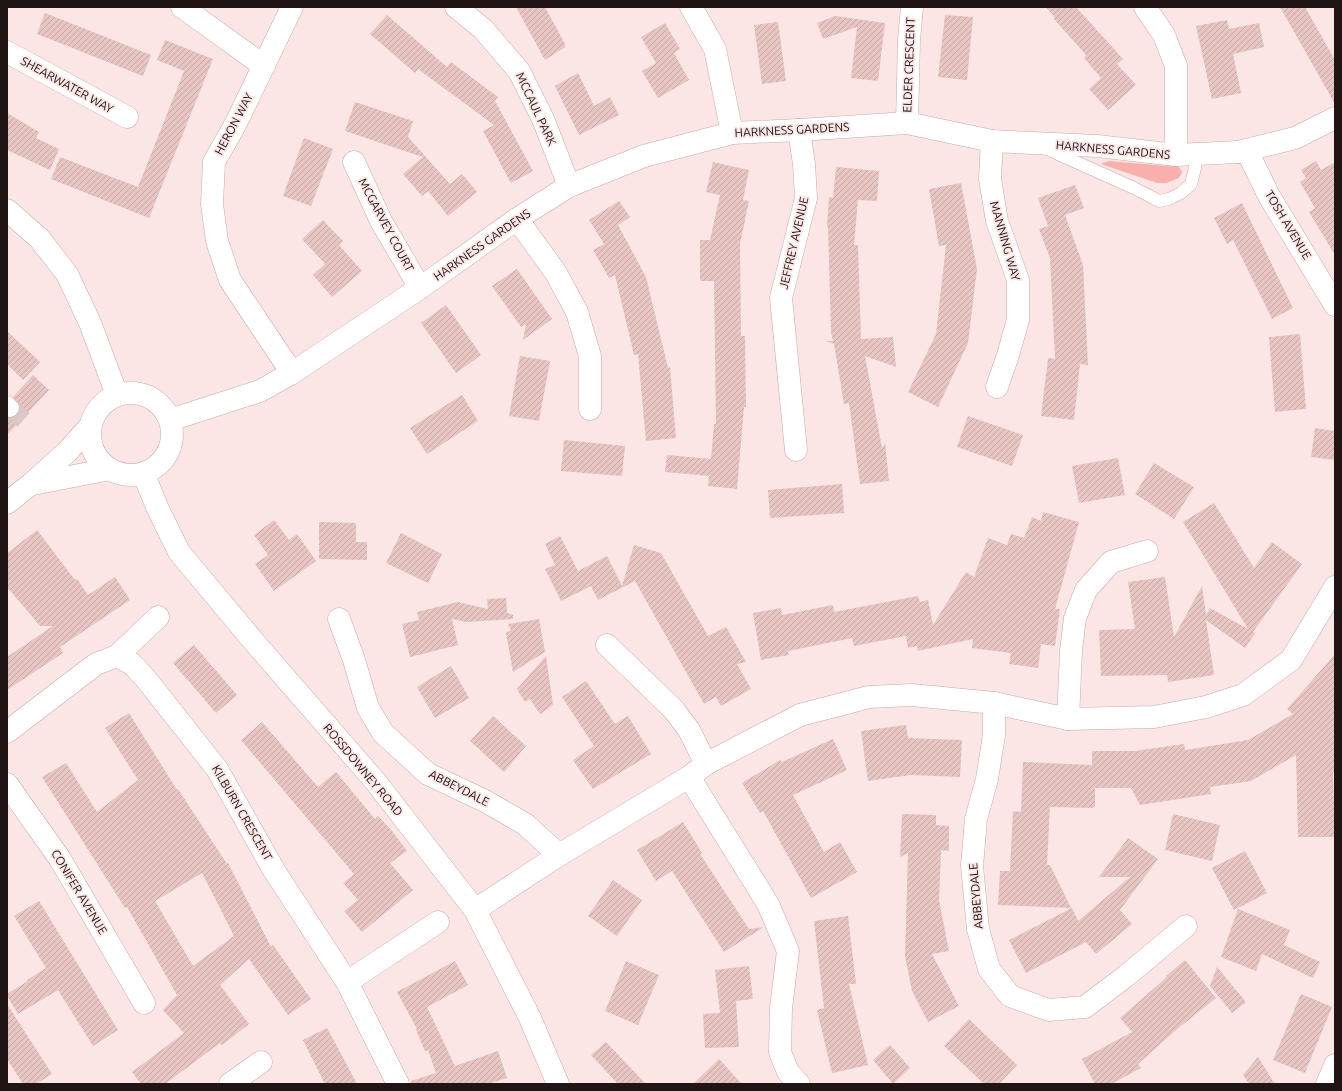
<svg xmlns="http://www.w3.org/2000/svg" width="1342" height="1091" viewBox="0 0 1342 1091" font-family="Ubuntu,sans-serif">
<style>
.grass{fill:#f9afac}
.building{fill:url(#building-hatch);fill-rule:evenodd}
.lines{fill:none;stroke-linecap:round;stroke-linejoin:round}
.pedestrian-tunnel{stroke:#dac7c6;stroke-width:18;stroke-dasharray:18 9;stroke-linecap:butt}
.service-casing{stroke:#caa9a7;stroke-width:13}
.pedestrian-casing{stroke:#caa9a7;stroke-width:19}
.minor-casing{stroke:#caa9a7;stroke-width:23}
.secondary-casing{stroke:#caa9a7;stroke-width:23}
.service{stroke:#fff;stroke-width:12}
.pedestrian{stroke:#fff;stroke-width:18}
.minor{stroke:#fff;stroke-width:22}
.secondary{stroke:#fff;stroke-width:22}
.labels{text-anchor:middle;stroke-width:3.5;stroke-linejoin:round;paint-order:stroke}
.street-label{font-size:12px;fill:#201514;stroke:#fbe6e5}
</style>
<defs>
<pattern id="building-hatch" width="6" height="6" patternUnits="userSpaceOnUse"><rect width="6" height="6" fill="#e6c5c3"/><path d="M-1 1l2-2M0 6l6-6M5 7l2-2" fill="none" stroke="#c5a8a7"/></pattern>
</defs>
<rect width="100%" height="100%" fill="#fbe6e5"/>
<polygon class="grass" points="1109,161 1179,167 1182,172 1179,178 1166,183 1157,183 1101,164"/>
<g class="building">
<polygon points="516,7 545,7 565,44 565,47 545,60"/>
<polygon points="1046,7 1076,7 1123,59 1117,64 1136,85 1108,110 1089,89 1101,78 1084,58 1086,55 1054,19 1055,18"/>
<polygon points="1280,7 1305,7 1335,60 1335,104"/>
<polygon points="45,13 151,55 143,76 37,34"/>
<polygon points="387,15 447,67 451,62 498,97 495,101 533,171 511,183 483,131 494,125 418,69 415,73 370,34"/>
<polygon points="945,15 973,17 967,80 938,77"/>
<polygon points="835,16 885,23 878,81 851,78 857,27 823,39 817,23"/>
<polygon points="1227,20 1229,29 1259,23 1264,47 1233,54 1241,93 1212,99 1196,26"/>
<polygon points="778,22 786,81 762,84 754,25"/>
<polygon points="665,23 680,49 674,53 689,80 658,98 642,71 656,63 641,37"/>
<polygon points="165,40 213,59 149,218 51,179 60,157 138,187 184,71 157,60"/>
<polygon points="578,73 594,106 610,97 619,115 579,135 555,86"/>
<polygon points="355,102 413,121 408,137 450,184 462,174 477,192 448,216 428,191 422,196 403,174 423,157 345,131"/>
<polygon points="7,113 39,132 36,138 59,149 50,170 7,150"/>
<polygon points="304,138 333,149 311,206 283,196"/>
<polygon points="1316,161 1321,170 1335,162 1335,255 1309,212 1315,208 1300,182 1306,178 1301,170"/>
<polygon points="713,162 749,170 743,200 749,201 740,244 741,336 745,336 746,407 744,407 737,489 708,486 709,476 665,472 667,455 711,459 714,424 716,424 714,281 700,281 700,240 710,240 720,195 706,192"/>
<polygon points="836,167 879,171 877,201 858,200 854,245 858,245 861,339 893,337 896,367 865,356 882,448 885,443 889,481 860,484 849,403 844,404 834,344 826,341 833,341 831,332 828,227 827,227 829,197 833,198"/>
<polygon points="961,183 977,269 968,343 938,407 908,392 936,334 946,245 939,246 929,189"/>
<polygon points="1075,185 1084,208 1065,215 1083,265 1088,365 1080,364 1074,420 1041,416 1048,358 1055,359 1050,258 1039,229 1048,226 1038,198"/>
<polygon points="619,201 630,217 618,225 646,277 668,368 670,367 676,438 646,441 638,354 634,355 615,275 609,278 593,250 604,244 589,220"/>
<polygon points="1242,203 1293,308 1272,319 1233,240 1227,244 1214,218"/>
<polygon points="323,220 343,241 339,245 362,271 332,297 313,275 325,264 302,239"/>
<polygon points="517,269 552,319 523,340 526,324 521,327 492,286"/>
<polygon points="446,305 481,355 456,373 421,323"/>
<polygon points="7,331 40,362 23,380 7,364"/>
<polygon points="1300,334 1306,409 1275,412 1269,337"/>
<polygon points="520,356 550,361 539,421 509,416"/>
<polygon points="33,375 49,390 7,435 7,418 12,418 17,416 20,410 20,405 13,397"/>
<polygon points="462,395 478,421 427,454 410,428"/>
<polygon points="968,416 1023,435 1012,466 957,447"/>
<polygon points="1315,428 1335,431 1335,460 1311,457"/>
<polygon points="564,440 625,446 622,476 561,471"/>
<polygon points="1118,458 1125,495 1079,503 1072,466"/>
<polygon points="1154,463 1194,487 1174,519 1135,494"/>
<polygon points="842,484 844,513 770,518 768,490"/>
<polygon points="1214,503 1254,568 1272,542 1302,564 1253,632 1255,633 1245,648 1206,620 1214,675 1168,682 1167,675 1101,676 1099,630 1135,629 1128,582 1165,577 1174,637 1202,586 1206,615 1210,608 1248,629 1183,522"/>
<polygon points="1043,512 1079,522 1055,609 1060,609 1055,646 1041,644 1038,668 1009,664 1011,653 972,648 973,639 917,651 918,649 917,646 908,648 906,636 854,646 852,638 788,651 789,655 761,660 753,613 781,608 782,615 833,605 834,612 918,596 920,602 928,600 933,625 966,572 974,577 988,538 1007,545 1011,534 1024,538 1032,517 1041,521"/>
<polygon points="274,520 289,540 297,534 316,561 274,591 255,564 268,555 254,535"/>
<polygon points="319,522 356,523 356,542 367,542 367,560 319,559"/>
<polygon points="37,530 75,580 77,579 88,595 115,577 130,600 60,647 63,653 7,690 7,657 53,626 40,626 7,587 7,553"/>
<polygon points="401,533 442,554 428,583 386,563"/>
<polygon points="560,536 578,571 607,556 622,586 634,545 661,553 708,636 726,627 746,662 737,664 751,689 721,706 716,697 704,704 635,581 598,600 591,586 561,601 545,569 555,565 545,544"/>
<polygon points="506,598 507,613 513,615 513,619 466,622 452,619 458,645 410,657 402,624 419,620 417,612 458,602 488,609 487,599"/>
<polygon points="539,619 545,652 513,672 506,633 511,630 508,624"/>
<polygon points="194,645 237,695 216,713 173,663"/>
<polygon points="1335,654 1335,773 1333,772 1335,837 1298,837 1296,755 1251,781 1210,787 1211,794 1140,805 1131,788 1095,788 1095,806 1093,808 1050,807 1047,865 1050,865 1071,908 998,905 1000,871 1010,871 1013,811 1021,812 1023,762 1092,765 1092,751 1135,751 1184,744 1185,750 1248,740 1293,714 1287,709"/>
<polygon points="546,656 553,705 540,714 530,699 525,702 517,689"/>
<polygon points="451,666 469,698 435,718 417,687"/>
<polygon points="586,681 615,724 628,716 651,754 593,789 573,760 594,746 562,697"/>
<path d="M129,713l48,77 1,-1 49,75 1,-1 43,84 2,-2 38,54 -23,16 -39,-56 -29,26 29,39 -27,21 -2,-2 -55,41h-24l-9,-12 52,-39 -21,-23 14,-15 -50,-88 -2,1 -83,-131 24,-14 31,49 41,-32 -33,-52zM202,873l32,63 -41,30 -38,-65z"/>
<polygon points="493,716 526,746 504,772 470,741"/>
<polygon points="262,722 318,787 336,772 375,819 378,816 392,831 407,851 390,863 413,890 362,932 344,911 358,900 343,883 354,874 241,740"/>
<polygon points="906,725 908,738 962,740 960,777 911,775 868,781 861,731"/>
<polygon points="833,739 847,770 793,795 824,852 840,842 857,872 811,898 763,811 760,813 742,783 780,760 782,762"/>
<polygon points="902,814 936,815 936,825 949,826 949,851 941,850 939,900 949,951 932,954 959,1006 928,1022 912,991 905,956 908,853 900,857"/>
<polygon points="1173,814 1220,825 1212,861 1165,850"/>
<polygon points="683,822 702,853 700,854 749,929 764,927 724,952 672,871 656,881 637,850"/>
<polygon points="1128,838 1158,859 1120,910 1132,924 1096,954 1086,942 1026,973 1009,940 1072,908 1078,921 1130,877 1099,877"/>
<polygon points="1245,851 1267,893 1234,910 1212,868"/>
<polygon points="613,880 642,900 617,936 588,916"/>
<polygon points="39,901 118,1030 93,1046 58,990 18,1014 7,996 7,994 28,981 27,980 46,968 14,916"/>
<polygon points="1238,909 1290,930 1284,945 1320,962 1313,978 1262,954 1256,971 1221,957"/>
<polygon points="848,916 856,984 849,984 868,1065 832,1073 817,1010 824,1008 814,921"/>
<polygon points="1185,960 1216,998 1176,1030 1138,1064 1141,1068 1111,1084 1095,1084 1082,1059 1132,1032 1120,1018 1167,977 1166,976"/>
<polygon points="455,961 468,985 427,1007 455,1066 498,1051 507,1078 488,1084 412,1084 411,1081 436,1073 428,1050 425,1051 416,1030 417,1029 397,992"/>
<polygon points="626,961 659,975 638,1025 605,1011"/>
<polygon points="749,966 753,999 736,1001 739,1047 705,1048 703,1014 720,1013 715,970"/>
<polygon points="1217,967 1246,1002 1232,1013 1210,986"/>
<polygon points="1301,994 1332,1007 1305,1073 1273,1060"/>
<polygon points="7,1004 52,1074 36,1084 23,1084 7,1059"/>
<polygon points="969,1019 1017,1065 999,1084 984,1084 944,1046"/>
<polygon points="327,1028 339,1050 357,1084 325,1084 303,1040"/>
<polygon points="606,1042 646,1084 618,1084 591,1055"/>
<polygon points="890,1045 910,1068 893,1084 873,1060"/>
<polygon points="1258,1057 1275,1084 1249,1084 1243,1075"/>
<polygon points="719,1059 742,1084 693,1084"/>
</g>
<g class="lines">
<polyline class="pedestrian-tunnel" points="10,408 26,422"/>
<g class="service-casing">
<polyline id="service" points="1047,149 1134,188 1159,201 1169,199 1181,193 1191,184 1195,168 1196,154"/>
</g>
<g class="pedestrian-casing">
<polyline id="pedestrian" points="7,405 10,408"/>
</g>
<g class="minor-casing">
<g id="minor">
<polyline points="182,7 264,66"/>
<polyline points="456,7 483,29 519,71 543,119 569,186"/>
<polyline points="691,7 715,49 732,133"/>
<polyline points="1145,7 1164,35 1176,66 1176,155"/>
<polyline points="7,52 127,117"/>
<polyline points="907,123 909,40 912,7"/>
<polyline points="992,141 990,179 997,221 1018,280 1018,320 1008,355 997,387"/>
<polyline points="1238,152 1247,151 1269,196 1335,305"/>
<polyline points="354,162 381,221 420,288"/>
<polyline points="517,219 556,273 577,312 590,356 590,409"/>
<polyline points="292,373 230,280 217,241 212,204 214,162 235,125 292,7"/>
<polyline points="170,420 260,391 292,373 420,288 517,219 569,186 644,156 732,133 799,130 907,123 992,141 1097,146 1176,155 1238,152 1295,138 1335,118"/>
<polyline points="796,450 781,298 806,198 804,164 799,130"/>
<polyline points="33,484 110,469"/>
<polyline points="7,503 31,484 67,452 91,425"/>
<polyline points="339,619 354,660 368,708 383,733 428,774 485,801 525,824 559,855"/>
<polyline points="607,645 674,710 689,730 706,764"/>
<polyline points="117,656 158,617"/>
<polyline points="994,703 994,735 987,779 976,819 972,866 978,929 989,969 1010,996 1049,1010 1085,1007 1126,976 1186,926"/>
<polyline points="1068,719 1071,651 1075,618 1086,590 1111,562 1147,551"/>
<polyline points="7,732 96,664 117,656 132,664 146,679 217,769 275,872 347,982 398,1084"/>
<polyline points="689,777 768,904 788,951 781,1008 780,1052 788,1072 799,1084"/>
<polyline points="7,784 60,859 144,1003"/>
<polyline points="475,910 559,855 689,777 706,764 800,715 869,697 912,695 994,703 1068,719 1154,717 1206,707 1243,695 1291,660 1335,587"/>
<polyline points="347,982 438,922"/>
<polyline points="230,1084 261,1062"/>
<polyline points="1327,1084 1335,1065"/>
</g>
</g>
<g class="secondary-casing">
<g id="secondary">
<polyline points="7,210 39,238 67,274 90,323 117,395"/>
<circle cx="131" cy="434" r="41"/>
<polyline points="143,473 158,509 179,552 255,643 375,781 475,910 530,1018 558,1084"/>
</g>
</g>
<use href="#service" class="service"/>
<use href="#pedestrian" class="pedestrian"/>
<use href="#minor" class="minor"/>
<use href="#secondary" class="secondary"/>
</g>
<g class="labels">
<g class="street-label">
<text transform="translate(909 65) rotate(-88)" y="4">ELDER CRESCENT</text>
<text transform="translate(67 85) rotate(29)" y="4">SHEARWATER WAY</text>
<text transform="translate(536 109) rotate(65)" y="4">MCCAUL PARK</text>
<text transform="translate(234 124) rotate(-62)" y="4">HERON WAY</text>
<text transform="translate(792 130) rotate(-3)" y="4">HARKNESS GARDENS</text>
<text transform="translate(1113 150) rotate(5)" y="4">HARKNESS GARDENS</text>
<text transform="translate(386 225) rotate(62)" y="4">MCGARVEY COURT</text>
<text transform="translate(1288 225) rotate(59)" y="4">TOSH AVENUE</text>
<text transform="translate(1005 241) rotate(74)" y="4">MANNING WAY</text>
<text transform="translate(794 243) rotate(-77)" y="4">JEFFREY AVENUE</text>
<text transform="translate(482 245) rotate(-35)" y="4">HARKNESS GARDENS</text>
<text transform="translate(363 770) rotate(50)" y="4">ROSSDOWNEY ROAD</text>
<text transform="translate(459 788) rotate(27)" y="4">ABBEYDALE</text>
<text transform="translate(242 813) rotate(60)" y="4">KILBURN CRESCENT</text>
<text transform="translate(79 892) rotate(59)" y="4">CONIFER AVENUE</text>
<text transform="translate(976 896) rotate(-95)" y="4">ABBEYDALE</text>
</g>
</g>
<rect width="1342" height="1091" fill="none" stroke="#201514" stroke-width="16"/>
</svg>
